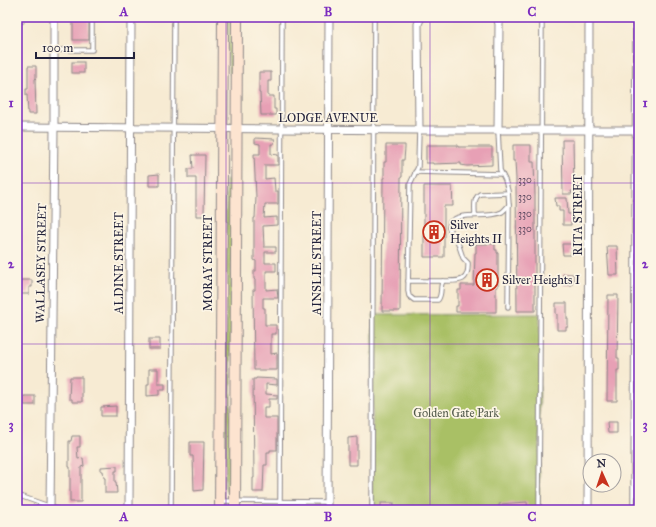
<svg xmlns="http://www.w3.org/2000/svg" width="656" height="527" viewBox="0 0 656 527" font-family="'IM FELL Great Primer',serif">
<style>
.green{fill:#a9c065;stroke:#667150}
.building{fill:#e7a0b5}
.lines{fill:none;stroke-linecap:round;stroke-linejoin:round}
.lane-casing{stroke:#8c8687;stroke-width:5.5}
.street-casing{stroke:#8c8687;stroke-width:9}
.secondary-casing{stroke:#8c8687;stroke-width:12}
.path{stroke:#8c8687;stroke-width:1;stroke-dasharray:3 3;stroke-linecap:butt}
.lane{stroke:#fff;stroke-width:3.5}
.street{stroke:#fff;stroke-width:7}
.secondary{stroke:#fde4d0;stroke-width:10}
.grid{fill:none;stroke:#7b2cbf;stroke-width:1;stroke-opacity:0.55}
.labels{text-anchor:middle;stroke-width:3.5;stroke-linejoin:round;paint-order:stroke}
.number-label{font-size:10px;fill:#53425a}
.street-label{font-size:12px;fill:#22223b;stroke:#fcf5e5}
.poi-label{font-size:12px;fill:#22223b;stroke:#fcf5e5;text-anchor:start}
.park-label{font-size:12px;fill:#51594a;stroke:#fcf5e5}
.neatline{fill:none;stroke:#7b2cbf;stroke-width:1.5}
.grid-label{font-size:13px;text-anchor:middle;font-weight:bold;fill:#7b2cbf}
</style>
<rect width="100%" height="100%" fill="#fcf5e5"/>
<filter id="ink" filterUnits="userSpaceOnUse"><feTurbulence type="fractalNoise" baseFrequency=".025" numOctaves="2"/><feDisplacementMap in="SourceGraphic" scale="8" xChannelSelector="R" yChannelSelector="G"/><feConvolveMatrix kernelMatrix="1 2 1 2 8 2 1 2 1" color-interpolation-filters="sRGB"/></filter>
<filter id="wash" filterUnits="userSpaceOnUse"><feTurbulence type="fractalNoise" baseFrequency=".012" numOctaves="4" result="noise"/><feDisplacementMap in="SourceGraphic" scale="16" xChannelSelector="R" yChannelSelector="G"/><feGaussianBlur stdDeviation="0.9" result="paint"/><feColorMatrix in="noise" values="0 0 0 0 0 0 0 0 0 0 0 0 0 0 0 0 0 1.4 0 .05"/><feComposite in="paint" operator="in"/></filter>
<g filter="url(#wash)">
<rect width="100%" height="100%" fill="#f7ebd3"/>
<g class="green">
<polygon points="227,17 233,17 233,74 230,74 227,46"/>
<polygon points="226,180 230,181 232,209 230,491 226,491 225,486"/>
<polygon points="540,314 539,510 372,510 373,315"/>
</g>
<g id="blocks">
<g class="building">
<rect x="73" y="17" width="16" height="23"/>
<rect x="72" y="62" width="12" height="11"/>
<polygon points="28,66 36,66 36,78 35,79 36,114 28,114 27,95 26,95 26,89 28,89"/>
<polygon points="259,72 271,72 271,81 268,81 268,96 274,96 274,109 276,109 276,115 261,115 260,93 259,93"/>
<polygon points="255,138 275,139 274,144 271,144 271,154 278,155 278,165 265,165 265,179 274,178 275,191 278,191 278,204 265,204 264,218 277,217 277,225 263,226 264,247 276,247 276,252 265,252 265,263 276,263 276,271 266,271 266,290 277,289 278,298 263,298 263,308 265,308 265,325 276,325 276,334 271,334 271,354 277,353 277,370 254,370 253,290 255,290 255,280 254,279 254,271 256,271 256,261 254,260 254,218 255,218 256,197 254,154 260,154 260,144 255,143"/>
<polygon points="562,140 573,140 574,191 571,191 572,194 563,194"/>
<polygon points="386,145 405,145 405,148 404,160 402,160 402,177 401,177 400,311 382,311 383,178 384,178 384,162 386,162"/>
<polygon points="426,145 458,145 458,147 492,147 492,165 467,166 461,165 461,163 433,164 433,163 426,163"/>
<polygon points="513,145 531,145 531,162 534,162 535,196 535,311 517,311 516,178 515,161 513,161"/>
<polygon points="192,155 205,155 204,216 196,216 196,178 188,178 188,169 193,169"/>
<polygon points="159,174 159,186 149,186 149,175"/>
<polygon points="424,186 452,186 453,206 444,206 444,257 424,257"/>
<polygon points="555,198 567,198 568,214 573,214 573,221 571,221 571,225 563,225 563,211 559,211 559,206 556,206"/>
<polygon points="476,244 495,244 495,250 497,250 497,253 498,253 498,287 496,287 496,312 456,312 456,306 458,306 458,290 461,290 461,285 474,285 475,253 476,253"/>
<polygon points="562,244 573,244 573,251 571,251 571,255 563,255"/>
<polygon points="607,246 617,246 618,275 609,275"/>
<polygon points="563,274 574,274 574,282 572,282 572,285 563,285"/>
<polygon points="21,280 32,280 32,287 29,287 29,294 21,294"/>
<polygon points="608,295 618,295 617,358 619,358 619,370 617,370 617,401 607,401"/>
<polygon points="556,303 567,303 567,319 568,319 568,327 566,327 566,330 557,330 557,314 556,314"/>
<rect x="149" y="339" width="11" height="10"/>
<polygon points="149,369 158,369 158,384 165,384 165,390 159,390 159,395 147,396 147,384 149,384"/>
<polygon points="70,377 82,377 82,402 72,402 72,399 69,399"/>
<polygon points="256,378 277,379 277,385 266,384 266,394 277,395 277,399 269,399 269,407 264,407 264,418 277,418 277,450 270,450 270,452 267,452 267,465 264,465 263,492 253,492 253,478 254,478 253,379 256,379"/>
<rect x="24" y="396" width="11" height="9"/>
<polygon points="116,406 116,416 101,416 101,407"/>
<polygon points="607,422 617,422 617,433 608,433"/>
<polygon points="72,436 80,436 80,447 77,447 78,459 83,458 84,466 81,467 81,502 70,502 70,467 69,467 69,441 71,441"/>
<polygon points="357,437 357,465 348,465 348,438"/>
<polygon points="190,442 204,442 203,490 194,491 193,456 190,456"/>
<polygon points="117,466 117,471 115,471 115,482 116,482 117,493 105,493 105,478 104,478 103,471 101,471 101,467"/>
<polygon points="527,502 528,510 499,510 499,504"/>
<rect x="381" y="503" width="13" height="7"/>
</g>
</g>
</g>
<g filter="url(#ink)">
<use href="#blocks" fill-opacity="0" stroke="#8c8687" stroke-width="1"/>
<g class="lines">
<g class="lane-casing">
<g id="lane">
<polyline points="54,50 92,50 92,18 131,18"/>
<path d="M419,130l-1,37 -8,17 -2,107 1,5 5,4h24c5,-7 1,-13 5,-19 16,0 26,2 25,-18l-5,-5 -6,-18 -6,-7 -2,-5 1,-6c14,-12 36,-2 52,-10 3,-2 5,-5 7,-7l-1,-14 -3,-11 -5,-10 -2,-40"/>
<polyline points="415,172 502,174"/>
<path d="M475,215c0,-7 -2,-17 5,-21l28,-1"/>
<polyline points="408,281 443,281"/>
<polyline points="508,307 509,205"/>
<path d="M17,495c14,5 29,10 43,15"/>
<polyline points="221,501 327,502"/>
<polyline points="280,501 282,17"/>
<polyline points="171,510 174,17"/>
<polyline points="372,510 374,17"/>
<polyline points="539,510 542,17"/>
<polyline points="633,510 635,17"/>
</g>
</g>
<g class="street-casing">
<g id="street">
<polyline points="497,17 499,24 498,130"/>
<polyline points="17,127 419,130 639,130"/>
<polyline points="419,130 418,24 421,17"/>
<polyline points="50,510 54,127 54,17"/>
<polyline points="129,510 131,17"/>
<polyline points="327,510 329,17"/>
<polyline points="588,510 589,17"/>
</g>
</g>
<g class="secondary-casing">
<g id="secondary">
<polyline points="220,510 223,17"/>
<polyline points="235,510 237,17"/>
</g>
</g>
<polyline class="path" points="17,27 25,22 30,17"/>
<use href="#lane" class="lane"/>
<use href="#street" class="street"/>
<use href="#secondary" class="secondary"/>
</g>
</g>
<path class="grid" d="M226,17v493M430,17v493M17,183h622M17,344h622"/>
<defs>
<g id="building-ring" transform="scale(1.15)"><circle r="9.5" fill="#fcf5e5" stroke="#c8321e" stroke-width="1.5"/><path d="M-4-6H4V6H1V3H-1V6H-4ZM-2.5-4.3h1.7v1.8h-1.7ZM.8-4.3h1.7v1.8H.8ZM-2.5-1h1.7V.8h-1.7ZM.8-1h1.7V.8H.8Z" fill="#c8321e"/></g>
</defs>
<g fill-rule="evenodd">
<use href="#building-ring" x="434" y="232"/>
<use href="#building-ring" x="487" y="280"/>
</g>
<g class="labels">
<g class="number-label">
<text x="525" y="183">330</text>
<text x="525" y="200">330</text>
<text x="525" y="217">330</text>
<text x="525" y="232">330</text>
</g>
<g class="street-label">
<text x="328" y="122">LODGE AVENUE</text>
<text transform="translate(578 215) rotate(-90)" y="4">RITA STREET</text>
<text transform="translate(41 263) rotate(-89)" y="4">WALLASEY STREET</text>
<text transform="translate(119 263) rotate(-90)" y="4">ALDINE STREET</text>
<text transform="translate(208 263) rotate(-90)" y="4">MORAY STREET</text>
<text transform="translate(317 263) rotate(-90)" y="4">AINSLIE STREET</text>
</g>
<g class="poi-label">
<text x="450" y="229">Silver<tspan x="450" dy="14">Heights II</tspan></text>
<text x="502" y="284">Silver Heights I</text>
</g>
<g class="park-label">
<text x="456" y="417">Golden Gate Park</text>
</g>
</g>
<rect width="656" height="527" fill="none" stroke="#fcf5e5" stroke-width="44"/>
<g transform="translate(602 473) rotate(357)"><circle r="19" fill="#fcf5e5" stroke="#a5a1a1"/>
<path d="M0-3L7 15L0 10L-7 15Z" fill="#c8321e"/>
<text y="-6" font-size="11" font-weight="bold" text-anchor="middle" fill="#22223b">N</text>
</g>
<path d="M36 52v6h98v-6" fill="none" stroke="#22223b" stroke-width="2"/>
<text x="42" y="52" font-size="12" fill="#22223b" stroke="#fcf5e5" stroke-width="3" paint-order="stroke">100 m</text>
<rect x="22" y="22" width="612" height="483" class="neatline"/>
<g class="grid-label">
<text x="124" y="16">A</text>
<text x="328" y="16">B</text>
<text x="532" y="16">C</text>
<text x="11" y="107">1</text>
<text x="645" y="107">1</text>
<text x="11" y="268">2</text>
<text x="645" y="268">2</text>
<text x="11" y="429">3</text>
<text x="645" y="429">3</text>
<text x="124" y="521">A</text>
<text x="328" y="521">B</text>
<text x="532" y="521">C</text>
</g>
</svg>
